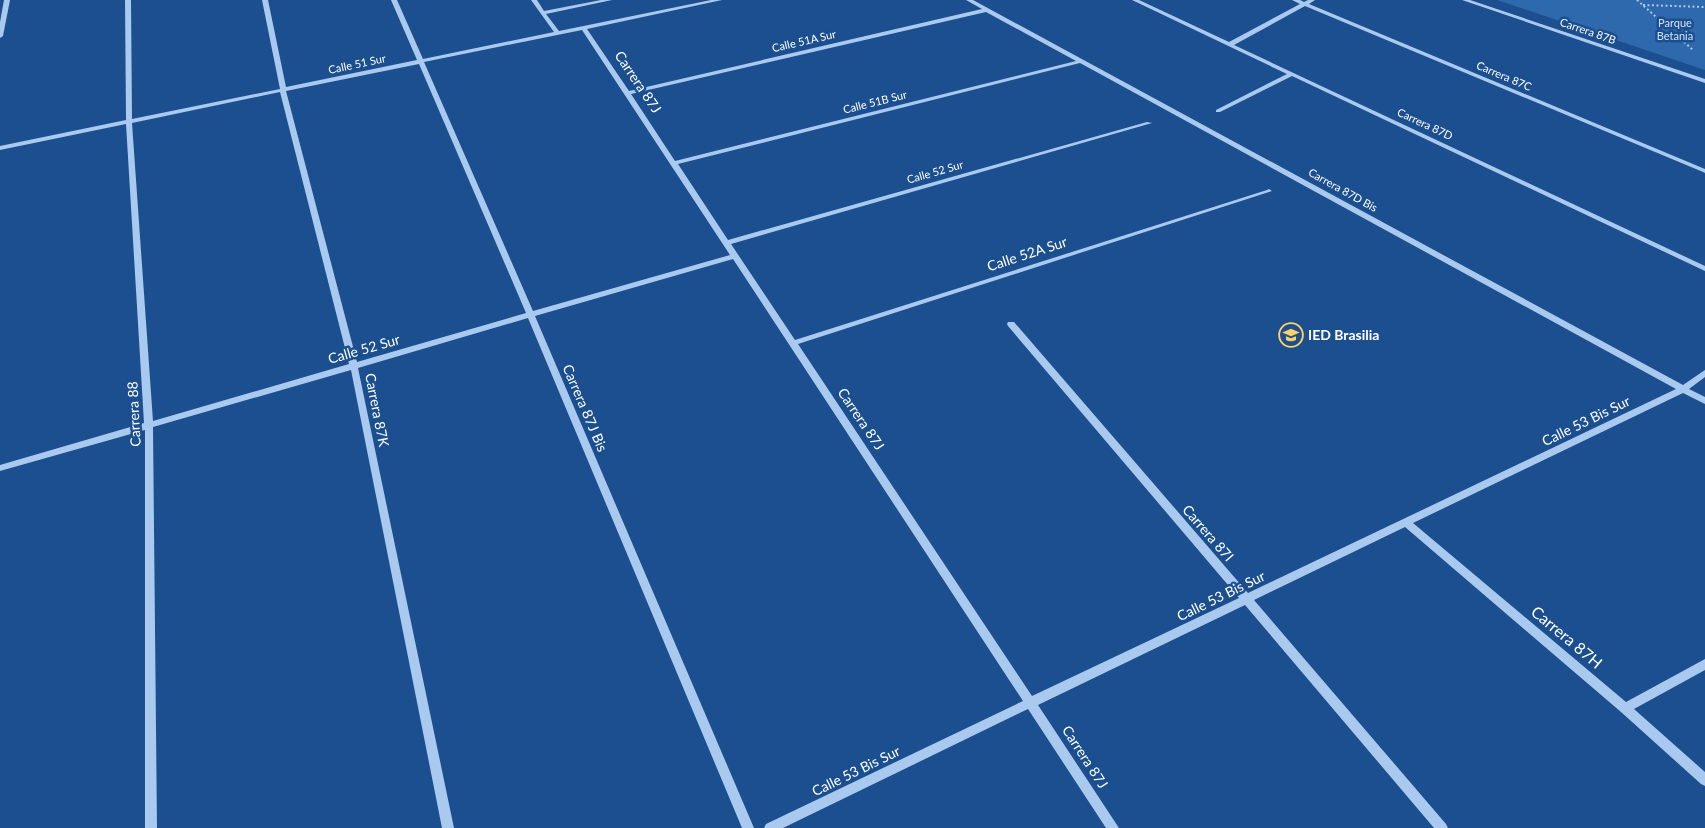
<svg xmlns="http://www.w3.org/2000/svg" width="1705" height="828" viewBox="0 0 1705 828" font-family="Lato,sans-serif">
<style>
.green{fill:#2e69ad}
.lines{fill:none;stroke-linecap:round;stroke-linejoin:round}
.path{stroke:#a9c9ee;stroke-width:2;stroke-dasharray:2 2.5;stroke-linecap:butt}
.minor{fill:#a9c9ee;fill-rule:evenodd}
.labels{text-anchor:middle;stroke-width:5;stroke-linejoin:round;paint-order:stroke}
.far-park-label{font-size:11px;fill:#cfe3fa;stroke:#1b4f8f}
.far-street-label{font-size:11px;fill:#fff;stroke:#1b4f8f}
.street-label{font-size:14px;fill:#fff;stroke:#1b4f8f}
.poi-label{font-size:14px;font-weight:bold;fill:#fff;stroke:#1b4f8f;text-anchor:start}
.near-street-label{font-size:16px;fill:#fff;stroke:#1b4f8f}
</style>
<rect width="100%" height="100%" fill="#1b4f8f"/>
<polygon class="green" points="1497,0 1705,0 1705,70"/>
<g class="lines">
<g class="path">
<polyline points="1637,0 1693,50"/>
<polyline points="1643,5 1705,7"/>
</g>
<g class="minor">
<polygon points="4,0 10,0 3,36 0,38 0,22"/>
<path d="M125,0h6l1,119 148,-30 -18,-89h6l18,87 131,-27 -26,-60h6l26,59 131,-27 -23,-32h6l7,11 57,-11h11l-66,14 13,17 152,-31h11l-135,29 42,62 353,-82 -16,-9h7l710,385 22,-15v7l-16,12 16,8v7l-22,-11 -270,130 213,179 79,-43v11l-71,39 71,63v14l-4,-2 -80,-72 -216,-185 -151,73 192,224 2,4h-14l-189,-223 -207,100 81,123h-13l-78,-119 -245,119h-19l2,-4 257,-123 -290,-442 -198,57 219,512h-12l-214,-510 -170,50 96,460h-12l-91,-458 -198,57 4,401h-12v-398l-145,41v-6l144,-42 -18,-299 -126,26v-4l126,-26zM986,12l90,49 -401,100 -44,-67zM582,30l148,225 -197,56 -109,-249zM1080,63l596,326 -428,204 -234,-271h-6l-1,2 1,2 231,272 -207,98 -234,-352 474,-153 -3,-2 -2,1 -472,150 -64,-96 421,-121 -5,-1 -419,118 -50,-76zM419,64l107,249 -169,49 -71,-271zM280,92l69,272 -196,57 -21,-298z"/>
<polygon points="1132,0 1139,0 1229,42 1300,4 1292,0 1300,0 1304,2 1308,0 1315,0 1309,4 1705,169 1705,173 1703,172 1305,6 1234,45 1705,266 1705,271 1292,76 1220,112 1216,112 1216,110 1287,74"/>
<polygon points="1462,0 1470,0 1705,79 1705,83"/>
</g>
</g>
<defs>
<g id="school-ring" transform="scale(1.25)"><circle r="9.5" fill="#1b4f8f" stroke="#ffd166" stroke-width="1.5"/><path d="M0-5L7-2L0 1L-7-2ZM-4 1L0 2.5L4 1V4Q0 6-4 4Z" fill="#ffd166"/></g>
</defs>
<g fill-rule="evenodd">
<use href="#school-ring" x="1291" y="335"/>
</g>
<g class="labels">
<g class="far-park-label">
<text x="1675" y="27">Parque<tspan x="1675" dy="13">Betania</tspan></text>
</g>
<g class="far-street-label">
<text transform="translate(1588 31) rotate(19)" y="4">Carrera 87B</text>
<text transform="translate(804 41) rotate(-13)" y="4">Calle 51A Sur</text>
<text transform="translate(357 64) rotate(-12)" y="4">Calle 51 Sur</text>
<text transform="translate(1504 76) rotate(23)" y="4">Carrera 87C</text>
<text transform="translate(875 102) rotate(-14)" y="4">Calle 51B Sur</text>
<text transform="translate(1425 124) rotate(25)" y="4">Carrera 87D</text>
<text transform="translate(935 172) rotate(-16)" y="4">Calle 52 Sur</text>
<text transform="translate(1343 190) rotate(29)" y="4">Carrera 87D Bis</text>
</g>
<g class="street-label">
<text transform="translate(638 82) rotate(56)" y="5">Carrera 87J</text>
<text transform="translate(1027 254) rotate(-18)" y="5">Calle 52A Sur</text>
<text transform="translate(364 349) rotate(-16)" y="5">Calle 52 Sur</text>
<text transform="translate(585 408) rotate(67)" y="5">Carrera 87J Bis</text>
<text transform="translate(377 410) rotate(79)" y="5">Carrera 87K</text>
<text transform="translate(134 414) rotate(-93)" y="5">Carrera 88</text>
<text transform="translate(861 419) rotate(56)" y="5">Carrera 87J</text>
<text transform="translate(1586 421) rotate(-26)" y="5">Calle 53 Bis Sur</text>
<text transform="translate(1208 533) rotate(49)" y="5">Carrera 87I</text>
<text transform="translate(1221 596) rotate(-26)" y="5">Calle 53 Bis Sur</text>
<text transform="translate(1085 757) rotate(57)" y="5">Carrera 87J</text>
<text transform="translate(856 771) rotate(-26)" y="5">Calle 53 Bis Sur</text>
</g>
<g class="poi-label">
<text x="1308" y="340">IED Brasilia</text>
</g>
<g class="near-street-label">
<text transform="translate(1567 637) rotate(40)" y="6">Carrera 87H</text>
</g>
</g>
</svg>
